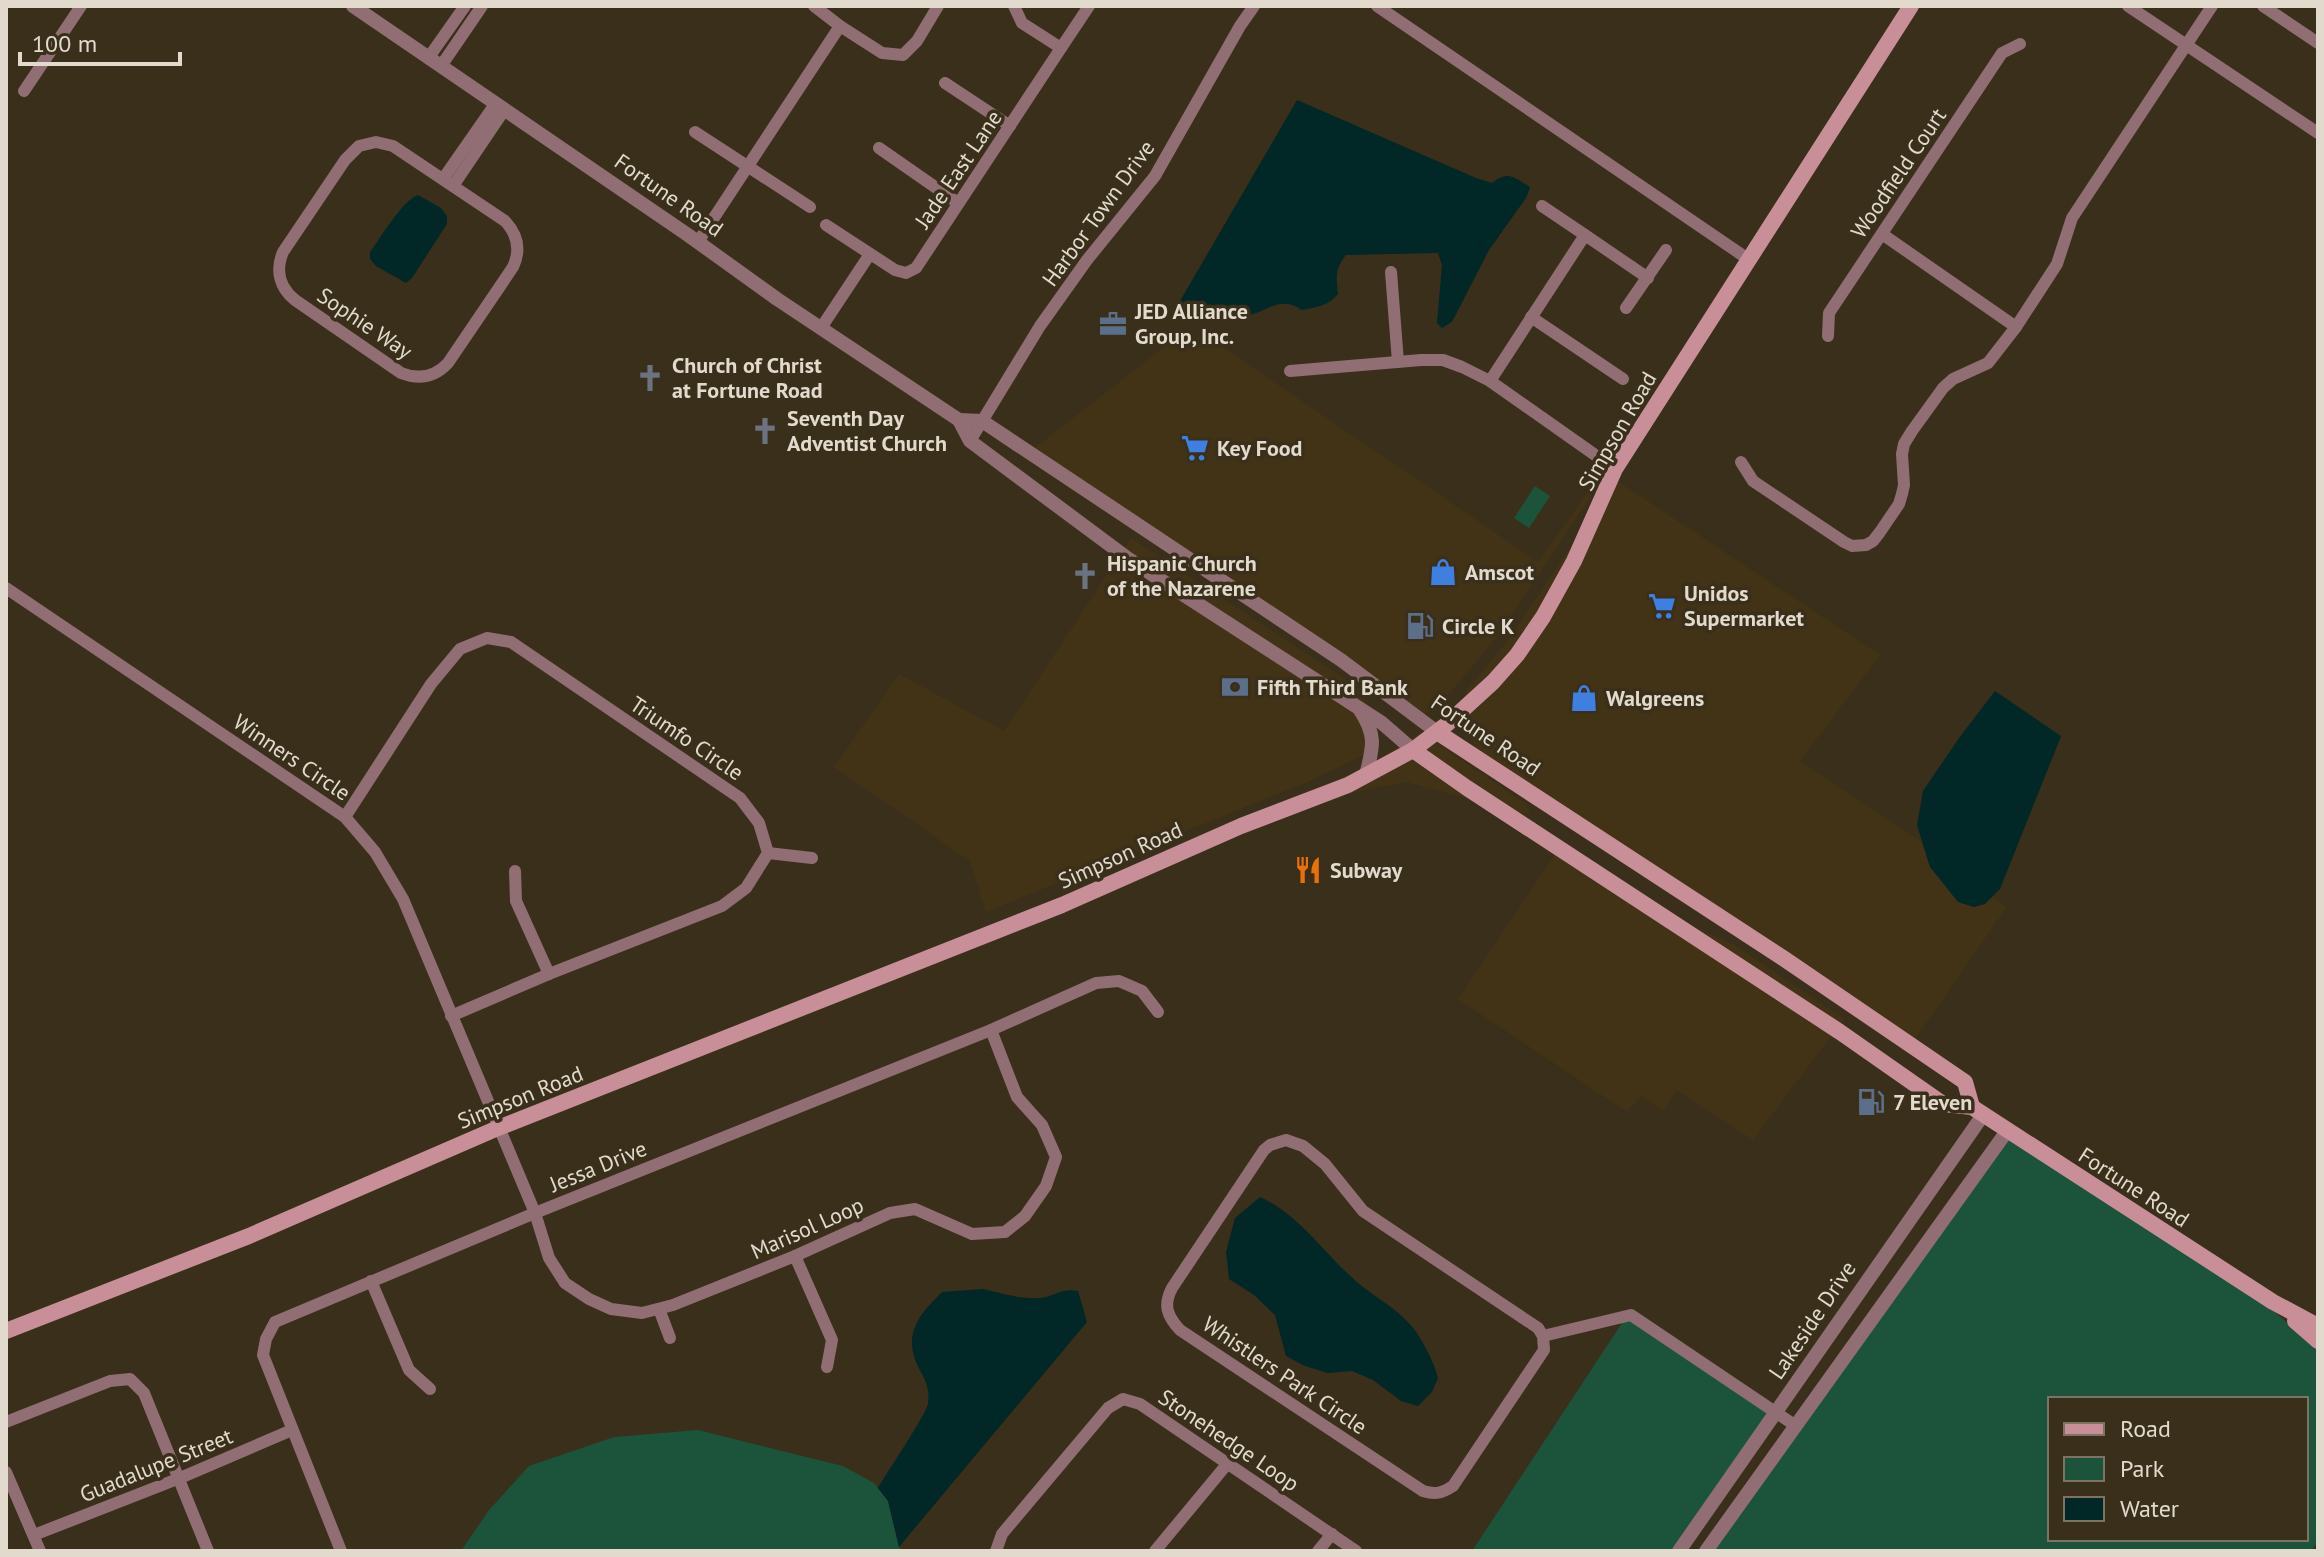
<svg xmlns="http://www.w3.org/2000/svg" width="2324" height="1557" viewBox="0 0 2324 1557" font-family="'PT Sans',sans-serif">
<style>
.built{fill:#423317}
.green{fill:#1c533b;fill-rule:evenodd}
.water{fill:#012727}
.lines{fill:none;stroke-linecap:round;stroke-linejoin:round}
.minor{stroke:#916d74;stroke-width:12}
.tertiary{stroke:#916d74;stroke-width:14}
.secondary{stroke:#c88f99;stroke-width:16}
.labels{text-anchor:middle;stroke-width:7;stroke-linejoin:round;paint-order:stroke}
.street-label{font-size:22px;fill:#e1dacd;stroke:#3a2f1a}
.poi-label{font-size:22px;font-weight:bold;fill:#e1dacd;stroke:#3a2f1a;text-anchor:start}
</style>
<rect width="100%" height="100%" fill="#3a2f1a"/>
<g class="built">
<polygon points="1205,335 1538,562 1602,472 1606,474 1496,638 1459,682 1457,682 1456,686 1437,705 1422,717 1028,453 1168,344"/>
<polygon points="1616,480 1880,655 1800,761 1921,841 1930,867 1985,904 1993,896 2006,908 1909,1048 1481,758 1467,729 1464,716 1463,705 1466,691 1508,640"/>
<polygon points="1131,538 1360,689 1369,712 1369,746 1362,756 1305,783 986,912 970,861 834,767 899,674 1004,731"/>
<polygon points="1421,732 1472,767 1473,770 1475,769 1525,803 1531,815 1406,782 1271,809 1366,767"/>
<polygon points="1560,847 1656,910 1733,944 1844,1019 1753,1140 1677,1090 1663,1111 1641,1096 1627,1112 1458,999"/>
</g>
<g class="green">
<polygon points="1535,486 1550,496 1529,528 1514,518"/>
<path d="M2012,1133l257,174 49,42v192l-7,10h-598zM2050,1399h256v140h-256z"/>
<polygon points="1630,1321 1769,1413 1672,1551 1472,1551 1622,1323"/>
<polygon points="698,1430 843,1466 874,1483 888,1501 899,1547 903,1551 461,1551 489,1510 529,1466 614,1437"/>
</g>
<g class="water">
<path d="M1297,100l179,78 16,5c16,-13 22,-6 38,4l-4,11 -37,52 -37,72 -10,6 -5,-5 5,-58 -4,-12 -92,2c-11,13 -10,23 -8,39 -10,12 -21,13 -36,16 -33,-22 -42,23 -81,-3 -15,5 -29,4 -41,-6z"/>
<path d="M418,195l23,13 6,8v8l-35,54 -6,5 -30,-17 -6,-7v-7c12,-16 31,-50 48,-57z"/>
<polygon points="1995,691 2061,736 2000,889 1985,904 1974,907 1958,902 1930,867 1917,825 1923,791 1959,738"/>
<path d="M1260,1197c40,18 64,57 97,85 18,16 42,27 57,47 10,14 20,33 24,49l-6,14 -14,14 -17,-5 -28,-21 -21,-9 -24,2 -23,-7 -19,-10 -11,-41 -21,-20 -25,-16 -3,-27 9,-34z"/>
<path d="M983,1289c20,5 38,10 58,9 15,-2 20,-10 37,-7l9,31 -188,225 -11,-46 -10,-13c8,-14 50,-76 50,-85 3,-22 -9,-29 -14,-47 -8,-28 10,-46 28,-64z"/>
</g>
<g class="lines">
<g class="minor">
<polyline points="814,6 840,26 882,53 903,55 917,41 938,6"/>
<polyline points="1014,6 1022,23 1061,48 1089,6"/>
<polyline points="1377,6 1748,259"/>
<polyline points="2128,6 2318,133"/>
<polyline points="2263,6 2318,43"/>
<polyline points="429,57 465,6"/>
<polyline points="441,66 482,6"/>
<polyline points="945,83 1010,126"/>
<polyline points="24,91 81,6"/>
<polyline points="695,132 810,207"/>
<path d="M376,142l17,4 112,75c13,14 16,29 8,46l-65,96c-13,14 -29,17 -47,10l-106,-73c-15,-12 -20,-29 -12,-48l62,-92 14,-14z"/>
<polyline points="879,148 958,203"/>
<polyline points="443,179 496,103"/>
<polyline points="453,186 505,109"/>
<polyline points="1542,206 1585,235"/>
<polyline points="826,225 895,270 906,273 916,268 1061,48"/>
<polyline points="1882,234 2016,327"/>
<polyline points="698,242 840,26"/>
<polyline points="1391,272 1398,362"/>
<polyline points="1626,308 1666,250"/>
<polyline points="1531,317 1623,379"/>
<polyline points="821,328 870,254"/>
<polyline points="1828,336 1829,313 2002,53 2020,44"/>
<polyline points="1290,371 1421,360 1443,360 1462,367 1490,381 1615,469"/>
<polyline points="1490,381 1585,235 1648,278"/>
<polyline points="970,441 1040,326 1087,260 1155,176 1240,26 1254,6"/>
<polyline points="1741,462 1753,481 1844,542 1852,546 1866,545 1873,541 1880,532 1899,504 1902,494 1904,485 1902,454 1904,444 1912,431 1943,388 1953,379 1988,363 2016,327 2057,264 2072,218 2212,6"/>
<polyline points="6,588 345,817 375,852 403,899 535,1213 549,1258 565,1283 589,1299 611,1309 642,1313 673,1305 795,1256 890,1213 915,1209 972,1234 1005,1232 1025,1216 1046,1186 1056,1157 1042,1125 1017,1097 991,1030"/>
<polyline points="345,817 431,684 460,649 487,638 511,642 740,798 759,823 768,853 746,888 722,906 549,974 451,1016"/>
<polyline points="768,853 812,858"/>
<polyline points="515,871 516,901 549,974"/>
<polyline points="795,1256 832,1340 827,1367"/>
<polyline points="371,1281 409,1370 430,1389"/>
<polyline points="659,1309 670,1338"/>
<path d="M1543,1336l1,14 -91,136c-11,7 -17,9 -30,5l-243,-161c-13,-14 -17,-25 -8,-42l92,-138 6,-5 16,-5 17,6 22,18 38,47 175,117 5,8 88,-21 165,111"/>
<polyline points="6,1422 110,1381 130,1379 144,1393 208,1551"/>
<polyline points="6,1472 40,1551"/>
<polyline points="34,1535 180,1478 292,1430"/>
<polyline points="341,1551 263,1355 266,1339 275,1322 535,1213 991,1030 1096,983 1119,981 1142,991 1158,1012"/>
<polyline points="996,1551 1002,1534 1108,1408 1123,1399 1140,1404 1356,1551"/>
<polyline points="1155,1551 1228,1463"/>
<polyline points="1318,1551 1332,1534"/>
</g>
<g class="tertiary">
<polyline points="353,6 688,235 777,299 959,420 970,441 1130,560 1382,723 1413,750"/>
<polyline points="959,420 982,421 1341,660 1437,732"/>
<path d="M1360,710c17,26 13,37 6,65"/>
<polyline points="1679,1551 1983,1115"/>
<polyline points="1706,1551 2007,1131"/>
</g>
<g class="secondary">
<polyline points="1437,732 1783,958 1965,1082 1972,1107"/>
<polyline points="1413,750 1467,788 1840,1032 1943,1104 1972,1107 2273,1302 2318,1326"/>
<polyline points="2295,1321 2318,1341"/>
<polyline points="6,1331 249,1236 498,1128 1062,905 1241,826 1348,785 1413,750 1447,724 1493,682 1517,655 1543,617 1574,561 1615,469 1911,6"/>
</g>
</g>
<defs>
<g id="office-bare" transform="scale(2.16)"><path d="M-6-3h4V-5.5h4V-3h4V5H-6ZM-1-4.5V-3h2v-1.5ZM-6 0V1H6V0Z" fill="#5c6f8a" stroke="#3a2f1a" stroke-width="2.5" paint-order="stroke"/></g>
<g id="church-bare" transform="scale(2.16)"><path d="M-1.2-6h2.4v3.5h3.3v2.4h-3.3V6h-2.4V-.1h-3.3v-2.4h3.3Z" fill="#6b7280" stroke="#3a2f1a" stroke-width="2.5" paint-order="stroke"/></g>
<g id="supermarket-bare" transform="scale(2.16)"><path d="M-6-5.5h2.5l.6 2H6L4.5 2H-2.5L-4.4-4H-6ZM-1.5 3.2a1.3 1.3 0 1 0 .1 0ZM3 3.2a1.3 1.3 0 1 0 .1 0Z" fill="#3f7fe0" stroke="#3a2f1a" stroke-width="2.5" paint-order="stroke"/></g>
<g id="shop-bare" transform="scale(2.16)"><path d="M-5-2.5h2.3a2.7 3.5 0 0 1 5.4 0H5L5.5 6h-11ZM-1.5-2.5h3a1.5 2.3 0 0 0-3 0Z" fill="#3f7fe0" stroke="#3a2f1a" stroke-width="2.5" paint-order="stroke"/></g>
<g id="fuel-bare" transform="scale(2.16)"><path d="M-5.5-6h7V0h2V4h1.3V-2.5L3-4.5l.8-.8L6-3V5H2.5V1h-1V6h-7ZM-4.2-4.7v3.2H.2V-4.7Z" fill="#5c6f8a" stroke="#3a2f1a" stroke-width="2.5" paint-order="stroke"/></g>
<g id="bank-bare" transform="scale(2.16)"><path d="M-6-4H6V4H-6ZM0-2.3a2.3 2.3 0 1 0 0 4.6a2.3 2.3 0 1 0 0-4.6Z" fill="#5c6f8a" stroke="#3a2f1a" stroke-width="2.5" paint-order="stroke"/></g>
<g id="restaurant-bare" transform="scale(2.16)"><path d="M-5-6h1v4h1v-4h1v4h1v-4h1v5L-1.5 .5V6h-2V.5L-5-1ZM5-6V6H3V1.5H1.5Q1.5-4 5-6Z" fill="#e8710a" stroke="#3a2f1a" stroke-width="2.5" paint-order="stroke"/></g>
</defs>
<g fill-rule="evenodd">
<use href="#office-bare" x="1113" y="324"/>
<use href="#church-bare" x="650" y="378"/>
<use href="#church-bare" x="765" y="431"/>
<use href="#supermarket-bare" x="1195" y="448"/>
<use href="#shop-bare" x="1443" y="572"/>
<use href="#church-bare" x="1085" y="576"/>
<use href="#supermarket-bare" x="1662" y="606"/>
<use href="#fuel-bare" x="1420" y="626"/>
<use href="#bank-bare" x="1235" y="687"/>
<use href="#shop-bare" x="1584" y="698"/>
<use href="#restaurant-bare" x="1308" y="870"/>
<use href="#fuel-bare" x="1871" y="1102"/>
</g>
<g class="labels">
<g class="street-label">
<text transform="translate(958 169) rotate(-56)" y="8">Jade East Lane</text>
<text transform="translate(1898 173) rotate(-56)" y="8">Woodfield Court</text>
<text transform="translate(669 195) rotate(35)" y="8">Fortune Road</text>
<text transform="translate(1098 213) rotate(-54)" y="8">Harbor Town Drive</text>
<text transform="translate(365 323) rotate(34)" y="8">Sophie Way</text>
<text transform="translate(1617 431) rotate(-60)" y="8">Simpson Road</text>
<text transform="translate(1486 735) rotate(34)" y="8">Fortune Road</text>
<text transform="translate(687 738) rotate(34)" y="8">Triumfo Circle</text>
<text transform="translate(292 757) rotate(34)" y="8">Winners Circle</text>
<text transform="translate(1120 855) rotate(-24)" y="8">Simpson Road</text>
<text transform="translate(520 1097) rotate(-22)" y="8">Simpson Road</text>
<text transform="translate(598 1166) rotate(-22)" y="8">Jessa Drive</text>
<text transform="translate(2134 1187) rotate(33)" y="8">Fortune Road</text>
<text transform="translate(807 1228) rotate(-24)" y="8">Marisol Loop</text>
<text transform="translate(1812 1320) rotate(-56)" y="8">Lakeside Drive</text>
<text transform="translate(1285 1375) rotate(34)" y="8">Whistlers Park Circle</text>
<text transform="translate(1229 1440) rotate(34)" y="8">Stonehedge Loop</text>
<text transform="translate(156 1465) rotate(-22)" y="8">Guadalupe Street</text>
</g>
<g class="poi-label">
<text x="1135" y="319">JED Alliance<tspan x="1135" dy="25">Group, Inc.</tspan></text>
<text x="672" y="373">Church of Christ<tspan x="672" dy="25">at Fortune Road</tspan></text>
<text x="787" y="426">Seventh Day<tspan x="787" dy="25">Adventist Church</tspan></text>
<text x="1217" y="456">Key Food</text>
<text x="1107" y="571">Hispanic Church<tspan x="1107" dy="25">of the Nazarene</tspan></text>
<text x="1465" y="580">Amscot</text>
<text x="1684" y="601">Unidos<tspan x="1684" dy="25">Supermarket</tspan></text>
<text x="1442" y="634">Circle K</text>
<text x="1257" y="695">Fifth Third Bank</text>
<text x="1606" y="706">Walgreens</text>
<text x="1330" y="878">Subway</text>
<text x="1893" y="1110">7 Eleven</text>
</g>
</g>
<rect width="2324" height="1557" fill="none" stroke="#e1dacd" stroke-width="16"/>
<rect x="2048" y="1397" width="260" height="144" fill="#3a2f1a" stroke="#7d7362" stroke-width="2"/>
<rect x="2064" y="1423" width="40" height="12" fill="#c88f99" stroke="#7d7362" stroke-width="2"/>
<text x="2120" y="1437" font-size="24" fill="#e1dacd">Road</text>
<rect x="2064" y="1457" width="40" height="24" fill="#1c533b" stroke="#7d7362" stroke-width="2"/>
<text x="2120" y="1477" font-size="24" fill="#e1dacd">Park</text>
<rect x="2064" y="1497" width="40" height="24" fill="#012727" stroke="#7d7362" stroke-width="2"/>
<text x="2120" y="1517" font-size="24" fill="#e1dacd">Water</text>
<path d="M20 52v12h160v-12" fill="none" stroke="#e1dacd" stroke-width="4"/>
<text x="32" y="52" font-size="24" fill="#e1dacd" stroke="#3a2f1a" stroke-width="6" paint-order="stroke">100 m</text>
</svg>
